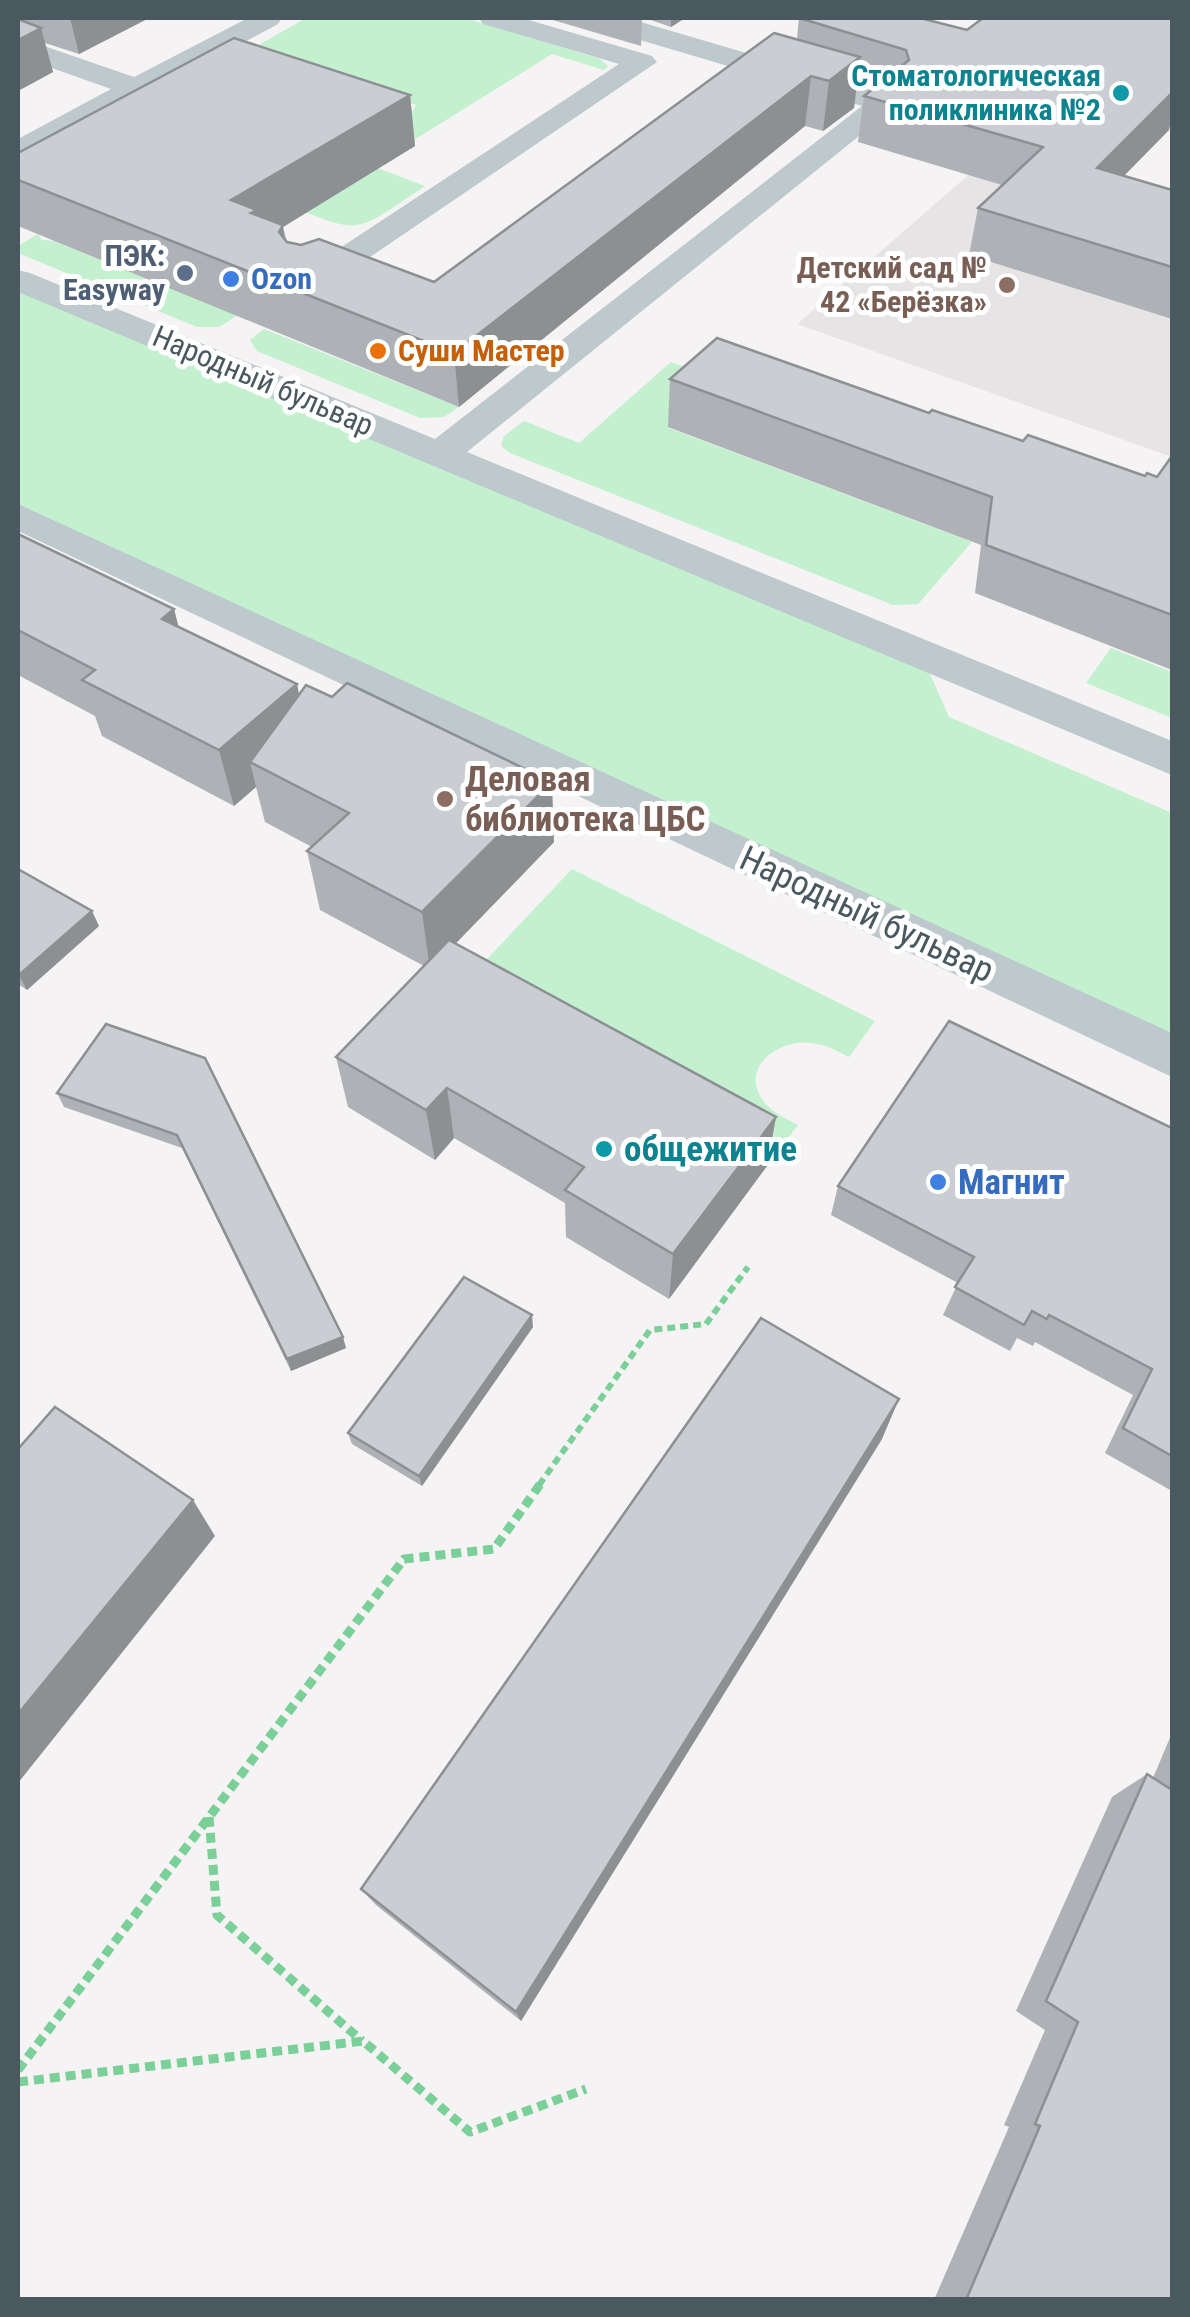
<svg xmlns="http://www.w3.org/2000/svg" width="1190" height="2317" viewBox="0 0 1190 2317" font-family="'Roboto Condensed',sans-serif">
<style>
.education{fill:#e6e4e5}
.green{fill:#c3f0ce}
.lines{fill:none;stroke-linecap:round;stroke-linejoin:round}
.path-far1{stroke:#7bcf99;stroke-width:6;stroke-dasharray:8 5;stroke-linecap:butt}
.path{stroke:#7bcf99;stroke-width:9;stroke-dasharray:10 6;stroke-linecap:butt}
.minor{fill:#bec9ce;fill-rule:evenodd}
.wall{fill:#aeb1b5}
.shaded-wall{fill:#8d9093}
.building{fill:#caced2;stroke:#8d9093;stroke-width:2.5}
.culture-dot{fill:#0f9aa8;stroke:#fff;stroke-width:4}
.service-dot{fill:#5c6f8a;stroke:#fff;stroke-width:4}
.shop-dot{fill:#3f7fe0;stroke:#fff;stroke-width:4}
.education-dot{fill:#8d6e63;stroke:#fff;stroke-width:4}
.food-dot{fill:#e8710a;stroke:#fff;stroke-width:4}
.labels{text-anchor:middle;stroke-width:10;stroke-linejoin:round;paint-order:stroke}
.far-culture-label{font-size:30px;font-weight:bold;fill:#0d838f;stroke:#fff;text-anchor:end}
.far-service-label{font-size:30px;font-weight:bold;fill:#4e5e75;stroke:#fff;text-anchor:end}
.far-education-label{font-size:30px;font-weight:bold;fill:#785e54;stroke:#fff;text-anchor:end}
.far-shop-label{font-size:30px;font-weight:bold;fill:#366cbe;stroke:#fff;text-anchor:start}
.far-food-label{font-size:30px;font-weight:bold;fill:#c56008;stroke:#fff;text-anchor:start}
.far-street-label{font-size:30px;fill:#4a5960;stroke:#fff}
.education-label{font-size:35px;font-weight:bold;fill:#785e54;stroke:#fff;text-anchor:start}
.street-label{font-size:35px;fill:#4a5960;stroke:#fff}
.culture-label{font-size:35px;font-weight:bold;fill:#0d838f;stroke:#fff;text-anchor:start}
.shop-label{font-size:35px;font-weight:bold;fill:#366cbe;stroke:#fff;text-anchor:start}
</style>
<rect width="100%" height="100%" fill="#f5f3f3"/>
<polygon class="education" points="1003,145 1168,194 1172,190 1172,457 797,324"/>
<g class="green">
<path d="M306,18h159l135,41 8,7 -4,4 -52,-16 -180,112 53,20c-75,50 -61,49 -145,16l1,-10 132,-81 3,-6 -159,-59z"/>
<polygon points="38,234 42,240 54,241 103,261 103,265 111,264 238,315 219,327 197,327 18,253 18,246"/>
<polygon points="18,284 923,658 949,717 1172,813 1172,1050 18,512"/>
<polygon points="264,329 459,407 444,417 420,418 257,351 250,340"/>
<polygon points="671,362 720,380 669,428 972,542 918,604 893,605 510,453 501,446 504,436 524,421 579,443"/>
<polygon points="1111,648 1172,672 1172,718 1086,683"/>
<path d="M572,869l303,152 -26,36c-11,-6 -24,-13 -37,-14 -34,-5 -75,26 -47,60 8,10 22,16 33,22l-31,41 -312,-173z"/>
</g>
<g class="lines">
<polyline class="path-far1" points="539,1485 650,1330 706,1324 748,1267"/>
<g class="path">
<polyline points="209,1817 217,1915 362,2041"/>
<polyline points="18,2070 404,1559 494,1549 541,1483"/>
<polyline points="18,2082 363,2041 470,2132 586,2089"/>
</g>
<g class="minor">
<polygon points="248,18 282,18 278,24 29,158 18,160 18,139 111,89 18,56 18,37 134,77"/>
<polygon points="479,18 522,18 652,56 657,62 320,291 308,294 296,291 291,284 296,277 619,64 483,24"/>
<polygon points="603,18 636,18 634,20 896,97 900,103 467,452 1172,741 1172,775 18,292 18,270 30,273 435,439 862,106 603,29 599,23"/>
<polygon points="18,504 1172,1033 1172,1077 18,531"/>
</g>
</g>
<g class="wall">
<polygon points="18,18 149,18 79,54 45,43 53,72 18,91"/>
<polygon points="546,18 642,18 641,46"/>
<polygon points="645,18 685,18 671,27"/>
<polygon points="799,18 801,18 1169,130 1124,176 1172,190 1172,319 969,255 978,208 1002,185 858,142 864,96 875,87 857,82 854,108 823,131 805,126 459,407 18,226 18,153 410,95 415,146 283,227 287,242 434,282 797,39"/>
<polygon points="670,379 929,413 1145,476 1157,477 1172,456 1172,670 975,593 981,545 668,427"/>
<polygon points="18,534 174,609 178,627 297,684 299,695 554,842 455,944 776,1117 767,1166 669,1299 566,1237 565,1203 454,1138 435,1160 348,1107 336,1057 424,966 320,910 307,851 312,847 265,822 256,787 234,806 102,736 95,716 18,675"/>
<polygon points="18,869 99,926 27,990 18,984"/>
<polygon points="205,1058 346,1348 291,1371 182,1148 64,1107 57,1093"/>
<polygon points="1172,1128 1172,1491 1105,1453 1133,1395 1035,1342 1033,1346 1017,1338 1010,1351 943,1315 958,1283 831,1215 838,1186"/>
<polygon points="533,1327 422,1486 352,1444 348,1433"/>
<polygon points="882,1439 521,2021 376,1905 361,1889"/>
<polygon points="1172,1733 1172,2300 934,2300 1009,2127 1004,2125 1045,2030 1016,2011 1112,1797 1147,1774 1153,1778"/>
</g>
<g class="shaded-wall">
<polygon points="70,18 149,18 79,54"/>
<polygon points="671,18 685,18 671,27"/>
<polygon points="41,28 53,72 18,91 18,40"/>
<polygon points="860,57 854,108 823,131 829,81"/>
<polygon points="811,76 805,126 459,407 454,353"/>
<polygon points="1172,83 1172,117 1169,130 1085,215 1097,168"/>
<polygon points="410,95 415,146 283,227 291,277 231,200"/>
<polygon points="174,609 189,667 162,619"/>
<polygon points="297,684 308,741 250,762 256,787 234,806 219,750"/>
<polygon points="552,782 554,842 430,970 422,912"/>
<polygon points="92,911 99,926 27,990 19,975"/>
<polygon points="447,1088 454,1138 435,1160 426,1110"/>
<polygon points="776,1117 767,1166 669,1299 673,1254"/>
<polygon points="532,1315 533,1327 422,1486 419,1476"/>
<polygon points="343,1337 346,1348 291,1371 287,1359"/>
<polygon points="899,1399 882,1439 521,2021 516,2012"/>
<polygon points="193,1500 215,1536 18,1783 18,1714"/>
</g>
<g class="building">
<polygon points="799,18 920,18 967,30 983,18 1172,18 1172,93 1097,168 1172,190 1172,267 978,208 1043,147 864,96 909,60 906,50"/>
<polygon points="18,19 41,28 18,40"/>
<polygon points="774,33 860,57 829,81 811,76 454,353 18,180 18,153 234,38 410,95 231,200 257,210 251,213 283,225 279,232 287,242 301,245 319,239 434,282"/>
<polygon points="717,338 929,413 932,410 1023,441 1028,435 1145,476 1147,473 1157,477 1172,456 1172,615 986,545 992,497 670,379"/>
<polygon points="18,534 174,609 162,619 297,684 219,750 82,680 95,670 18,630"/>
<polygon points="347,683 552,782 422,912 307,851 349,813 250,762 306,685 332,697"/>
<polygon points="18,869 92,911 19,975 18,974"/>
<polygon points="449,940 776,1117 673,1254 565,1190 584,1167 447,1088 426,1110 336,1057"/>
<polygon points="949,1021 1172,1128 1172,1456 1123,1428 1152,1369 1049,1315 1047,1319 1032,1311 1024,1325 955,1287 974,1257 838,1186"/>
<polygon points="106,1024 205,1058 343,1337 287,1359 177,1135 57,1093"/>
<polygon points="464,1277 532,1315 419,1476 348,1433"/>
<polygon points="761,1318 899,1399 516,2012 361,1889"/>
<polygon points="55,1407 193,1500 18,1714 18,1449"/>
<polygon points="1147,1774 1172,1790 1172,2300 966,2300 1040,2126 1035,2124 1078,2022 1046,2001"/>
</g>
<g class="culture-dot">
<circle cx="1121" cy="93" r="10"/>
<circle cx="604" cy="1149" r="10"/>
</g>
<circle class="service-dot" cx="185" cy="273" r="10"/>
<g class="shop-dot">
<circle cx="231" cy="279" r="10"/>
<circle cx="938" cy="1182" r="10"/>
</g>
<g class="education-dot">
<circle cx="1007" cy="285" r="10"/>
<circle cx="445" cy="799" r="10"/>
</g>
<circle class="food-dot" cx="378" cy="351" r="10"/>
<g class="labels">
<g class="far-culture-label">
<text x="1101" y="86">Стоматологическая<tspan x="1101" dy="34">поликлиника №2</tspan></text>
</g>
<g class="far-service-label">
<text x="165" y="266">ПЭК:<tspan x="165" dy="34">Easyway</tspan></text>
</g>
<g class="far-education-label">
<text x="987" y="278">Детский сад №<tspan x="987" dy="34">42 «Берёзка»</tspan></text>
</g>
<g class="far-shop-label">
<text x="251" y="289">Ozon</text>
</g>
<g class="far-food-label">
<text x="398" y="361">Суши Мастер</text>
</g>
<g class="far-street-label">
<text transform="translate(263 381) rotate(23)" y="10">Народный бульвар</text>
</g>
<g class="education-label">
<text x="465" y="791">Деловая<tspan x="465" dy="40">библиотека ЦБС</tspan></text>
</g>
<g class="street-label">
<text transform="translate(867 914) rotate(25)" y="12">Народный бульвар</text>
</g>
<g class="culture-label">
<text x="624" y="1161">общежитие</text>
</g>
<g class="shop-label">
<text x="958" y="1194">Магнит</text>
</g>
</g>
<rect width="1190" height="2317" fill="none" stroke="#4a5960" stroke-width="40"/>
</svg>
